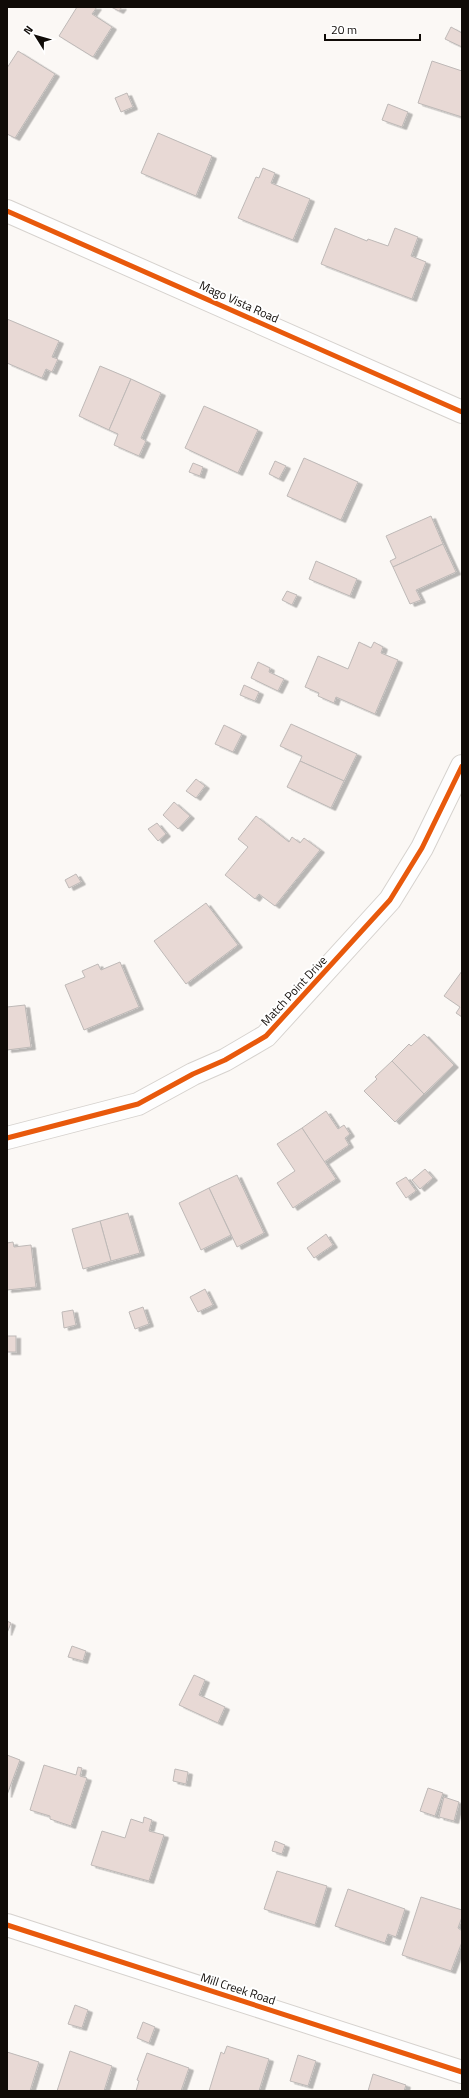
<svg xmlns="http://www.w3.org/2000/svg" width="469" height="2098" viewBox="0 0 469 2098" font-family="'Titillium Web',sans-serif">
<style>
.building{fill:#e8d9d5;stroke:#beb9b7;filter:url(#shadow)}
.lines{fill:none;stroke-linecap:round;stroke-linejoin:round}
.minor-casing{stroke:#d6d2ce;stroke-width:24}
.minor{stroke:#fefefe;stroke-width:22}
.cycleway-casing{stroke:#fff;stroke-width:8}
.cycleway{stroke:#e8590c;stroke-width:5}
.labels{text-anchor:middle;stroke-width:4;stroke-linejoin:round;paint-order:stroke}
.street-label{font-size:12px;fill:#100b07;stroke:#fff}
</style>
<defs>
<filter id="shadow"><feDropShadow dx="4.5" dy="2.5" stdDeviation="0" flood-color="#0004"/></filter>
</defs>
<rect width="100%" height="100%" fill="#fbf8f5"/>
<g class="building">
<polygon points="77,7 97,7 92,14 112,27 93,57 59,36"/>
<polygon points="111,7 122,7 119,11"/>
<polygon points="451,27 462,33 462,47 445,39"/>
<polygon points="18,51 55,74 15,138 7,134 7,68"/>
<polygon points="432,61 462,71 462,117 418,103"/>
<polygon points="127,93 133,107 121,112 115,98"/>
<polygon points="388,104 408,112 402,127 382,120"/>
<polygon points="158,133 212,156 196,196 141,173"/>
<polygon points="263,168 275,173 271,183 310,199 293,240 238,218 256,177 259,178"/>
<polygon points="335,228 367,241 368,239 388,246 395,228 418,237 411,256 426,262 412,299 321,264"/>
<polygon points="7,319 59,341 52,357 58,359 52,372 46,369 42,378 7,363"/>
<polygon points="100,366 131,379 109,430 79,416"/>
<polygon points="131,379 161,393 141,438 146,441 139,456 114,445 118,434 109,430"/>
<polygon points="204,406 258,430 238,473 185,448"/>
<polygon points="304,458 358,482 341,520 287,496"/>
<polygon points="275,461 286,466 279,479 269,474"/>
<polygon points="193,463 203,467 200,476 189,472"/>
<polygon points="431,516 443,544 393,567 390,561 396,558 386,536"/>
<polygon points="443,544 456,572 416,590 421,600 410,604 393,567"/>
<polygon points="316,561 357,579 350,596 309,579"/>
<polygon points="287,591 297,595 292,605 282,600"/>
<polygon points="359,642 371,648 374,642 383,647 381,653 398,660 375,714 336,697 334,703 318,696 319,693 305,687 318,656 348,669"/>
<polygon points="258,662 270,668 269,672 284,679 278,691 251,678"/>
<polygon points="244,685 259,692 255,701 240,695"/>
<polygon points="291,724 357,754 344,781 300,761 302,756 280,746"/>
<polygon points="224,725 242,734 233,752 215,744"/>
<polygon points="300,761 344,781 331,808 287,787"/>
<polygon points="196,779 205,786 196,798 186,791"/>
<polygon points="174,802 190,816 178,829 163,815"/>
<polygon points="256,816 289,842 292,837 300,843 304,838 320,850 275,906 259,894 255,899 225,875 248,847 238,839"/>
<polygon points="157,823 166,834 158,841 148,829"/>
<polygon points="76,874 81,882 69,888 65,880"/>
<polygon points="206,903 238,945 186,984 154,941"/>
<polygon points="120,962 139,1007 84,1030 65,985 85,977 82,971 98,964 101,970"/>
<polygon points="462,971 462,1017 456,1013 460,1007 444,996"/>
<polygon points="25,1005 31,1047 7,1050 7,1007"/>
<polygon points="424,1034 454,1065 424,1094 392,1061 409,1044 411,1046"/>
<polygon points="392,1061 424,1094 395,1122 364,1091 377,1079 375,1077"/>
<polygon points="326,1111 338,1129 344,1125 350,1134 345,1138 349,1145 324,1162 302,1128"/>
<polygon points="302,1128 336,1179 293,1208 277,1183 295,1171 277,1144"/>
<polygon points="425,1169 433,1178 420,1189 412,1180"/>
<polygon points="237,1175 264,1233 237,1247 209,1188"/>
<polygon points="406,1177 416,1191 406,1198 396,1183"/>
<polygon points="209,1188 231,1235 201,1250 179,1203"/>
<polygon points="128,1213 140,1253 111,1261 100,1221"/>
<polygon points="100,1221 111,1261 83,1269 72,1229"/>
<polygon points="326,1234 333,1245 314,1258 307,1248"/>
<polygon points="13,1242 14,1247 31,1245 36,1287 7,1290 7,1243"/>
<polygon points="205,1289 213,1305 198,1312 190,1297"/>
<polygon points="143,1307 149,1324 135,1329 129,1312"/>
<polygon points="73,1310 76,1325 64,1328 62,1312"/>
<rect x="7" y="1336" width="9" height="16"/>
<polygon points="7,1621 11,1623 7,1633"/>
<polygon points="72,1646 86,1651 83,1661 68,1657"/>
<polygon points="194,1675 205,1680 199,1695 225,1707 218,1723 179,1705"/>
<polygon points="7,1755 20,1760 7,1795"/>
<polygon points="44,1765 76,1775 78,1767 82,1768 80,1776 87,1778 71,1826 50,1819 50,1816 30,1810"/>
<polygon points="175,1769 188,1772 186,1784 173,1781"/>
<polygon points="428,1788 443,1793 435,1816 420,1811"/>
<polygon points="444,1797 459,1802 454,1821 439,1817"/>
<polygon points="144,1817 152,1820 149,1831 164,1835 149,1881 91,1865 102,1831 125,1838 131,1819 143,1823"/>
<polygon points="275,1841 285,1845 282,1854 272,1851"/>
<polygon points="277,1871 327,1886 315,1925 264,1909"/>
<polygon points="348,1889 405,1909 396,1937 388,1934 385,1943 335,1926"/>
<polygon points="421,1897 462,1910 462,1917 458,1928 462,1931 462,1942 451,1971 402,1955"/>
<polygon points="75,2005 88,2010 82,2028 68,2024"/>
<polygon points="143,2022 155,2027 149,2043 137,2038"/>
<polygon points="227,2046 269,2059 259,2091 209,2091 221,2052 224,2054"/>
<polygon points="70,2051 112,2066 104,2091 57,2091"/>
<polygon points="7,2052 39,2062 30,2091 7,2091"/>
<polygon points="147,2053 189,2068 181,2091 136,2091 139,2081 137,2080"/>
<polygon points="298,2055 316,2061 308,2086 290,2081"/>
<polygon points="373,2074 406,2085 404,2091 368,2091"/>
</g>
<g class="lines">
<g class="minor-casing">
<g id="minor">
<polyline points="7,211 462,412"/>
<polyline points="7,1138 138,1104 193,1074 225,1060 266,1036 390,900 422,848 462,766"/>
<polyline points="7,1925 462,2072"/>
</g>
</g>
<use href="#minor" class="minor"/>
<g class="cycleway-casing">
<g id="cycleway">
<polyline points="7,211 462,412"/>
<polyline points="7,1138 138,1104 193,1074 225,1060 266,1036 390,900 422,848 462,766"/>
<polyline points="7,1925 462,2072"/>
</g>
</g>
<use href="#cycleway" class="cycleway"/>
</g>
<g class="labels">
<g class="street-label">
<text transform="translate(239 302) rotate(24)" y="4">Mago Vista Road</text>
<text transform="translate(294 991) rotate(-47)" y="4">Match Point Drive</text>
<text transform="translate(238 1989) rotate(18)" y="4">Mill Creek Road</text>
</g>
</g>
<rect width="469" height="2098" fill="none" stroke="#100b07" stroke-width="16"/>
<g transform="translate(36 36) rotate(307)" stroke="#ffffff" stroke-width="3" paint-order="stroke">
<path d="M0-3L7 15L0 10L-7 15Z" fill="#100b07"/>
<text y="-6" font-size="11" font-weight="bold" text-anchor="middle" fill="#100b07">N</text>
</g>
<path d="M325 34v6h95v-6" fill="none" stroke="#100b07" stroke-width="2"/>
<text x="331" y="34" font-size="12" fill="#100b07" stroke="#ffffff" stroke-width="3" paint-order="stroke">20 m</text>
</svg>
